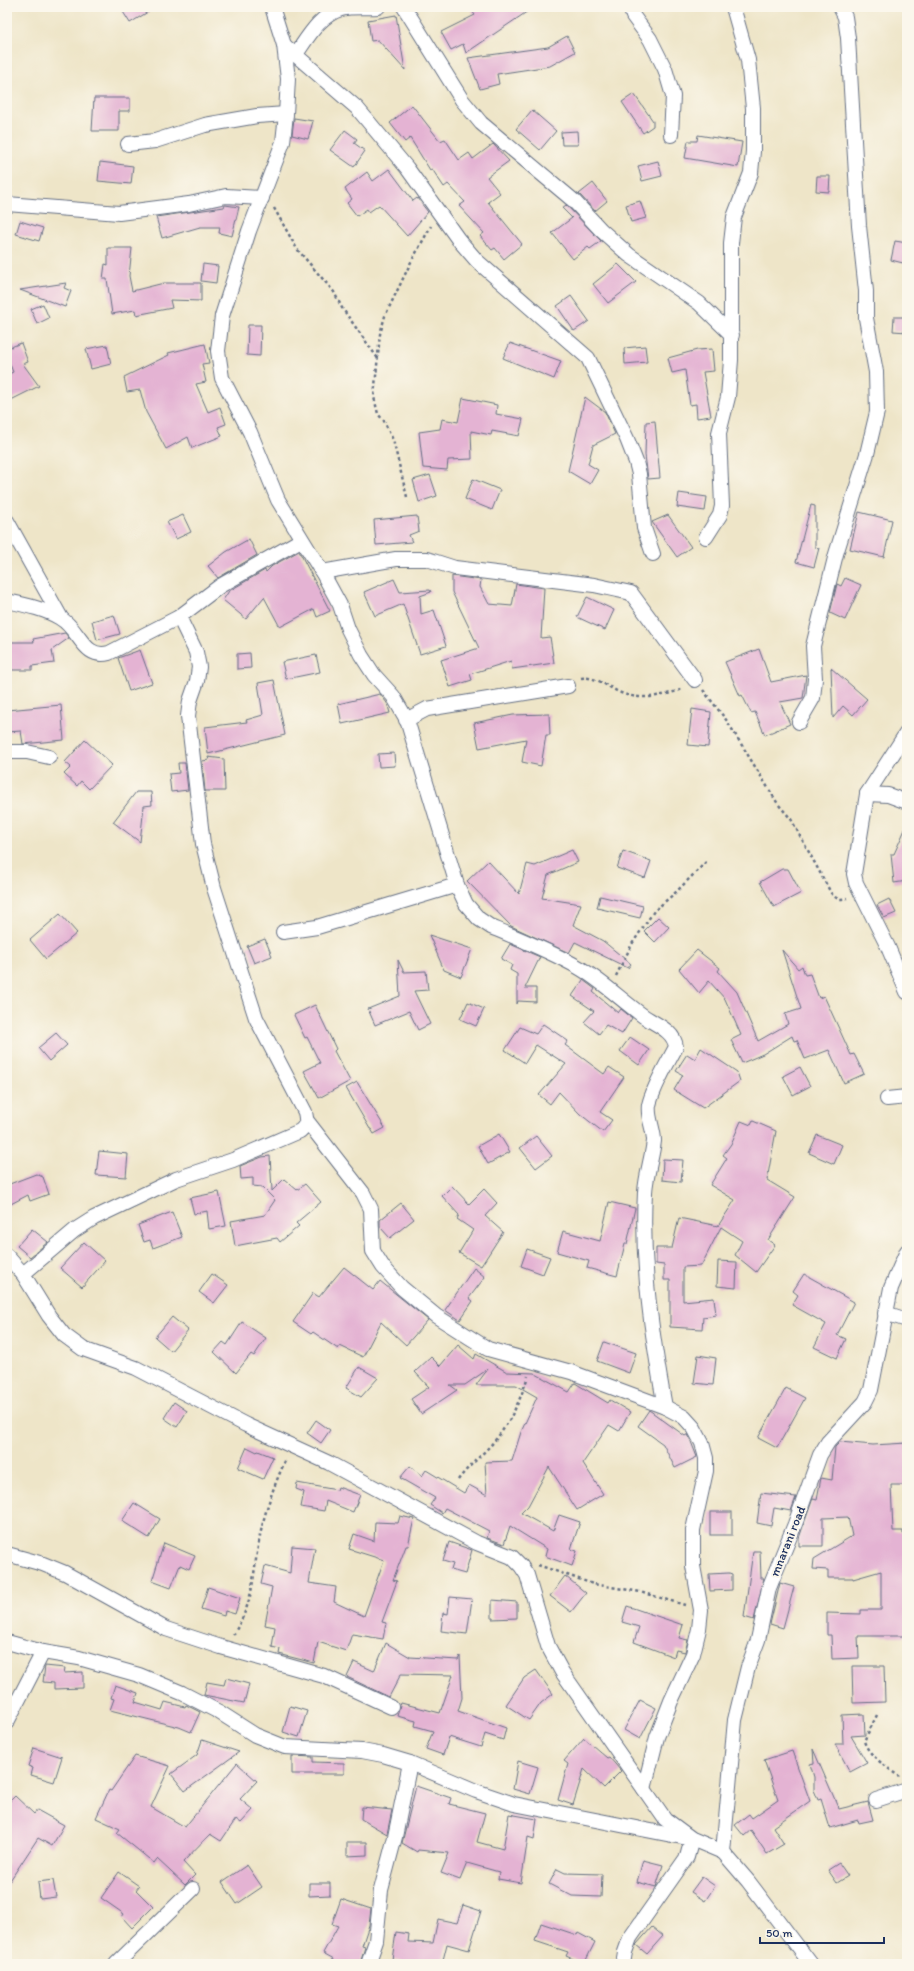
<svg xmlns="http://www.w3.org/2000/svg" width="914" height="1971" viewBox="0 0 914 1971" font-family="Itim,sans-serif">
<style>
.building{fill:#e4b3d3}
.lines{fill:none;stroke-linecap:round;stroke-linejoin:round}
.minor-casing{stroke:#656f83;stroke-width:16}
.path{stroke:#656f83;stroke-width:2.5;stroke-dasharray:3 3;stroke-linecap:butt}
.minor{stroke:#fff;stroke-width:14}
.labels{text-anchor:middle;stroke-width:4;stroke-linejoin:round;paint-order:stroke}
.street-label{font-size:13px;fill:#1b2f5e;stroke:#fbf7ec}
</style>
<rect width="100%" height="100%" fill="#fbf7ec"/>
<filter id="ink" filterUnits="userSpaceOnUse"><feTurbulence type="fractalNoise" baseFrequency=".025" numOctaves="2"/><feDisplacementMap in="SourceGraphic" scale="8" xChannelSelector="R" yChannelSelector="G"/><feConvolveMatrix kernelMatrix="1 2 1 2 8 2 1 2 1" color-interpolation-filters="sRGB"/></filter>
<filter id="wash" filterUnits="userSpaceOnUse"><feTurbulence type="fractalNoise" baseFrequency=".012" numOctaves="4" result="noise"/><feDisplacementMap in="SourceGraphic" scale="16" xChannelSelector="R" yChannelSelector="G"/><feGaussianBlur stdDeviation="0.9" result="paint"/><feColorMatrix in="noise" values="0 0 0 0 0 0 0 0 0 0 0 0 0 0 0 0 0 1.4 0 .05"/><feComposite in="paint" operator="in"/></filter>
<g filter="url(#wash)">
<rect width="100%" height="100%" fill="#eee5c8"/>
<g id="blocks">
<g class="building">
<polygon points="120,7 156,7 130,23"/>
<polygon points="469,7 534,7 466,53 463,44 451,50 441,32 475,15"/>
<polygon points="396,15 405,70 378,40 371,41 368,20"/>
<polygon points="567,36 575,52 550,66 497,74 499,84 480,89 468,58 548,47"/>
<polygon points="634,94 653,121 653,126 643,133 622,102"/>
<polygon points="94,98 130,98 130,111 119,111 119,131 92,131"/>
<polygon points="412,105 440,141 445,139 459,160 469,153 473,159 493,144 509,161 487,177 500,193 488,202 522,244 504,259 495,248 492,250 480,236 484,233 459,206 465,202 448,184 444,187 432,169 430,170 410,138 405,142 390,123"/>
<polygon points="532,110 556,131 540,150 516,129"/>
<polygon points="294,118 313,121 308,139 292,135"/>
<polygon points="345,130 357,139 354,143 365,151 354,167 330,150"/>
<polygon points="577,131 578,145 562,145 561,132"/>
<polygon points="698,135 742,142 738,167 685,158 688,141 697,141"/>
<polygon points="658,161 662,176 642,181 638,166"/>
<polygon points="100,162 133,166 131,184 98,181"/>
<polygon points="389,169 413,201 417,198 428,212 407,236 379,205 369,212 367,209 357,216 347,203 352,199 345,189 367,172 373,181"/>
<polygon points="817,176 830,176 829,192 816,191"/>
<polygon points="593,183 607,201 595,211 579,194"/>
<polygon points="640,201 646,218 631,222 626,205"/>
<polygon points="225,205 239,207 232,236 219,233 220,227 200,227 162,238 156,217 224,207"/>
<polygon points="566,205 601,241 590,249 588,247 573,259 552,233 572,218 562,208"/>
<polygon points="20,221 43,228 39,241 16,234"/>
<polygon points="895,241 907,243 907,264 891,260"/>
<polygon points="108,248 132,248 129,276 132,291 164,283 201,283 201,301 170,300 172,308 136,315 135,310 112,314 107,279 103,279 105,264 108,265"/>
<polygon points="203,264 218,266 216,283 201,281"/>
<polygon points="618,264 636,282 608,303 593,284"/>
<polygon points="66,283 64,288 71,291 65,307 20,290"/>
<polygon points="571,296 589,321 574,331 557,306"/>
<polygon points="43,304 49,318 37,324 31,309"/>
<polygon points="894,317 907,317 907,332 893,331"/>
<polygon points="248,325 261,325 260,356 247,355"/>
<polygon points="7,340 11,347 21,343 28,362 23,364 39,386 7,402 7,375 13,372 7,357"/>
<polygon points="510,343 561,361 554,379 503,358"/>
<polygon points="205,344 209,363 202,364 206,382 196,384 208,412 220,407 226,424 218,427 222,436 192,448 188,437 166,449 146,412 140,390 127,392 124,377 169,355 168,353"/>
<polygon points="107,345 111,364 91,369 86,349"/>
<polygon points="645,346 647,362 625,364 624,348"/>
<polygon points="712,349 714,371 703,372 711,416 697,418 696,404 690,405 685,370 672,373 668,358 697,350"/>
<polygon points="585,397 605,412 615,434 593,445 588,464 598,470 590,484 568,471"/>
<polygon points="463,398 497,405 496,414 523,419 519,436 492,431 491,435 471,431 472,459 448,460 447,470 423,468 419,432 440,429 442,419 458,422"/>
<polygon points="655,421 660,478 648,479 645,455 646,422"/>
<polygon points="430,475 437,496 419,502 413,480"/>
<polygon points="473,479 500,490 492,510 465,499"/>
<polygon points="679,493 707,497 705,511 677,507"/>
<polygon points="811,505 815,506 815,547 819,548 814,567 796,562"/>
<polygon points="859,512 892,520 884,557 850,549"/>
<polygon points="183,515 191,532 176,539 167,522"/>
<polygon points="668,515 691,547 677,557 652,522"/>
<polygon points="417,516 419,531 409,535 412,542 376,545 374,520"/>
<polygon points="249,539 257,555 218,578 208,566 226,552"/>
<polygon points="299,551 330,611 317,617 314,609 280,627 264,597 246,619 223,600 229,591 265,570 266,572 272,566"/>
<polygon points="452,576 481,580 480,587 489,604 512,606 516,584 544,588 541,638 550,637 554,663 512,669 511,661 470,674 472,680 450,687 441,660 479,648 452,592"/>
<polygon points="845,578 861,585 845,620 830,613 837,584 841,586"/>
<polygon points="394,579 400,592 430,590 431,592 420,596 421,614 434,610 446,646 420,654 403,604 375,616 364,592"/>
<polygon points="587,597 614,610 605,630 577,617"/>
<polygon points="114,615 120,634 97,640 92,621"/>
<polygon points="65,633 69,638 52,650 54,663 32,666 32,670 9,670 8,642 34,642 33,639"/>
<polygon points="759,649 771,682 806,675 803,698 780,702 790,724 765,735 755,712 751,713 742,695 740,696 725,662"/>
<polygon points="140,650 152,683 129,691 118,658"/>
<polygon points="250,653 251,668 237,669 237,654"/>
<polygon points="316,655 320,672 286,679 282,662"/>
<polygon points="831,668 867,699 853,715 843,706 833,718"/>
<polygon points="274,680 285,735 208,754 205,727 247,722 246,720 263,715 258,683"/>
<polygon points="380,694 387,703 390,713 342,724 338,704"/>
<polygon points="61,705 64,740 23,744 21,731 7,732 7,710"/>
<polygon points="692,709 711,712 708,747 688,745"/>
<polygon points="549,714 550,735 546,735 541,766 522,762 526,739 479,748 474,723 513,715"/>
<polygon points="85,740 112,765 89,789 81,781 77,786 64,774 71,767 65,762"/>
<polygon points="394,753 395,766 379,767 378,754"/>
<polygon points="208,757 224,759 225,791 205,791 202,761 209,760"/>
<polygon points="178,763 185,763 188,790 171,792 169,774 179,773"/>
<polygon points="136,792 151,792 152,805 144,806 140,842 113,822"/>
<polygon points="907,825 907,881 894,883 891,854 894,854"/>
<polygon points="572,850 578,862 548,875 542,898 581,904 573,925 603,941 631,964 628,968 575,942 569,953 511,926 467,881 488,861 519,894 527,864 535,866"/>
<polygon points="623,851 651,861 645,878 617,868"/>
<polygon points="782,869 788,869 801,893 774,907 760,882"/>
<polygon points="600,896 643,906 640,918 597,908"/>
<polygon points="889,899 896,913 884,918 877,905"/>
<polygon points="60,914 77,933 46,959 30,940"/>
<polygon points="658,917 669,927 655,942 644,931"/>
<polygon points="429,935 472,949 461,977 444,970"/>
<polygon points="265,939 272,956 254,963 247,946"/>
<polygon points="510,944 540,957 525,988 536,988 536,1002 518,1001 517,1004 517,974 510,970 512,965 501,959"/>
<polygon points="697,950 720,968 718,971 737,992 758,1041 788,1024 785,1014 801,1009 782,950 798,969 802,966 805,975 810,974 819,998 824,996 851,1055 854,1054 864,1074 844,1083 829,1050 805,1059 797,1040 794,1041 792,1036 763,1054 742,1063 731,1040 741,1035 725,999 709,981 699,993 679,969"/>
<polygon points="398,960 404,972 426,971 428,990 414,991 430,1024 418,1030 409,1011 375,1025 368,1009 400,996"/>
<polygon points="583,980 595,989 593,992 618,1013 621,1009 632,1018 622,1034 606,1025 599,1034 584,1022 594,1011 572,996"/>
<polygon points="468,1002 484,1009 476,1026 460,1019"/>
<polygon points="315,1005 336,1049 334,1051 350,1081 319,1098 304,1071 320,1063 307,1037 305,1038 294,1015"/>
<polygon points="543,1024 568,1041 565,1045 604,1074 609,1067 624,1077 600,1112 612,1120 603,1132 580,1114 559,1092 550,1104 539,1095 566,1064 536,1045 525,1063 505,1050 520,1027 536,1034"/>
<polygon points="56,1033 67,1045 49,1061 38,1048"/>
<polygon points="630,1037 649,1050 639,1065 620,1051"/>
<polygon points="701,1048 737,1072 740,1081 703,1108 674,1090 683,1075 676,1071 687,1054 695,1059"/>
<polygon points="800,1067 810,1086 793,1095 783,1076"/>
<polygon points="357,1082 385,1128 374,1134 371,1129 370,1129 346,1088"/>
<polygon points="741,1121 751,1125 753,1121 776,1131 767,1180 795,1197 768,1240 775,1245 756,1272 735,1255 742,1241 721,1227 701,1266 683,1267 683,1301 714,1298 716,1315 703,1317 702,1329 670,1327 670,1280 664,1280 664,1265 656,1264 656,1248 672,1248 679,1218 718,1226 735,1200 710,1185 727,1158 723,1155 731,1144"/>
<polygon points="499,1134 510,1152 488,1164 478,1146"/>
<polygon points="817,1135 842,1145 834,1164 809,1153"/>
<polygon points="536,1136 552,1156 536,1168 520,1148"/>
<polygon points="99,1151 128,1154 126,1177 96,1175"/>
<polygon points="270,1156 272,1191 284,1179 297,1190 305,1184 321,1202 296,1223 299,1226 280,1242 277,1238 235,1246 231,1221 265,1215 275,1200 262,1187 253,1186 253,1178 241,1179 240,1166 262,1157"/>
<polygon points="663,1159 683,1160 681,1182 662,1180"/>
<polygon points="36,1174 43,1177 49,1194 30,1201 28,1195 7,1206 7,1185"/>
<polygon points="452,1186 469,1204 484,1189 497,1203 485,1216 503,1232 481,1266 459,1253 473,1230 457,1219 459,1215 442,1196"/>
<polygon points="219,1192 226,1226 209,1229 207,1211 194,1214 190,1198"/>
<polygon points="609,1202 635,1208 627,1244 625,1244 617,1276 587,1268 589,1261 557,1252 563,1231 600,1241"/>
<polygon points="401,1203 414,1219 390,1238 380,1227 380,1220"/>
<polygon points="172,1212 182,1237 153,1248 150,1240 144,1242 138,1225"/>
<polygon points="32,1229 48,1242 30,1257 17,1246"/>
<polygon points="84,1242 105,1261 82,1287 60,1268"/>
<polygon points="527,1249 550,1257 543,1274 521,1266"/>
<polygon points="718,1261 737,1262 736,1288 717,1286"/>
<polygon points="344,1267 373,1290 380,1281 428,1320 406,1345 381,1322 363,1357 340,1346 338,1349 313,1332 311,1334 293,1322 313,1293 319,1297"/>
<polygon points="474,1268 485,1277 469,1298 473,1301 460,1320 445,1310"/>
<polygon points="212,1274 228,1285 214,1303 199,1292"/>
<polygon points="804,1274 854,1302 837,1335 846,1339 837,1358 814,1347 826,1324 792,1305 798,1295 793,1291"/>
<polygon points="172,1317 188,1330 171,1351 155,1337"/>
<polygon points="242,1322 266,1338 254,1356 251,1354 236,1373 214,1352 223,1342 227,1345"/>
<polygon points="604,1342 636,1353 629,1373 597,1361"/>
<polygon points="458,1345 474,1359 476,1354 507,1372 534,1373 569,1392 575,1383 608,1403 610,1400 630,1412 619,1431 609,1425 583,1463 603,1494 577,1510 549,1467 528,1506 521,1513 553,1531 559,1515 580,1522 571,1549 577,1551 572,1566 545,1556 547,1549 510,1526 504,1544 487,1538 489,1531 445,1508 442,1513 430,1505 435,1498 400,1478 410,1466 422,1476 426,1470 464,1493 469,1485 487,1495 485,1462 512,1461 521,1432 537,1397 516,1385 476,1385 488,1369 465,1385 450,1385 457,1390 421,1414 411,1399 429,1387 415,1372 431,1357 440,1366"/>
<polygon points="698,1355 716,1358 713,1385 694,1383"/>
<polygon points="359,1367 378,1378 361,1397 346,1388"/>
<polygon points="786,1388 805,1398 777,1448 758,1438"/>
<polygon points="174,1402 187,1411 177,1427 164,1418"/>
<polygon points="649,1410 685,1436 688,1434 697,1457 675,1468 663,1444 638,1426"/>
<polygon points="316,1420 330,1430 321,1443 307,1433"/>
<polygon points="840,1442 873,1445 907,1443 907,1485 891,1485 893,1531 903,1531 903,1534 907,1534 907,1636 858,1636 859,1658 832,1659 831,1635 827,1635 827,1613 861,1614 861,1610 881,1610 881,1571 853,1579 853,1578 828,1578 828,1570 813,1569 814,1559 852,1536 848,1517 823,1518 823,1546 799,1546 799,1538 813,1498 817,1499 821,1478 832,1480 835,1447"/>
<polygon points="247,1447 257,1452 258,1451 273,1457 263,1479 238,1468"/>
<polygon points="297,1483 337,1490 338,1487 360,1495 353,1512 326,1501 324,1511 301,1507 304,1492 296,1489"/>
<polygon points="761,1493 796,1497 791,1511 774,1508 771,1526 757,1523"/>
<polygon points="134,1503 160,1519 149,1538 122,1521"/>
<rect x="710" y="1512" width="22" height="23"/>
<polygon points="400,1516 414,1519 408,1546 406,1546 393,1580 397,1581 382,1622 386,1623 383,1639 352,1634 346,1651 318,1642 314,1663 279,1654 280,1649 272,1647 275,1627 265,1625 272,1587 261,1584 265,1566 290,1573 292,1546 315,1548 309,1583 336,1587 334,1602 364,1616 384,1560 349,1549 354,1534 374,1541 375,1522 398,1523"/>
<polygon points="449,1542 472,1550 465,1574 451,1570 453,1564 443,1561"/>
<polygon points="164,1543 195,1556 189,1569 180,1565 171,1588 152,1581"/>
<polygon points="753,1551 760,1551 761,1578 764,1578 754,1620 744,1617"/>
<polygon points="729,1573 732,1574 732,1590 710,1591 709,1574"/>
<polygon points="565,1576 586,1593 571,1612 550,1596"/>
<polygon points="780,1583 794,1587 783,1628 770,1624"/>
<polygon points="208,1587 240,1598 235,1614 225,1611 224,1616 201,1609"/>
<polygon points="450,1597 472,1599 467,1634 441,1631 443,1613 448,1614"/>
<polygon points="492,1600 517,1602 517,1618 492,1619"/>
<polygon points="627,1606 683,1625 679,1638 688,1640 685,1652 676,1650 674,1657 634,1642 639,1627 622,1622"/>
<polygon points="386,1643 410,1657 458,1660 460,1656 462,1698 458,1711 506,1728 503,1740 485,1734 481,1747 449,1737 443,1755 426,1749 433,1731 415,1726 416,1721 397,1716 401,1703 440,1713 453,1675 401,1674 389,1697 347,1677 354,1662 374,1671"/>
<polygon points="45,1666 65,1668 64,1673 83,1672 83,1688 54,1689 54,1683 43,1682"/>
<polygon points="852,1666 884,1666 885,1702 853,1703"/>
<polygon points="536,1670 553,1694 541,1703 529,1720 506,1705 524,1678"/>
<polygon points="226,1678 249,1684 244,1703 204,1695 207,1682 224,1685"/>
<polygon points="115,1685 138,1693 135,1702 162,1710 165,1702 185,1707 186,1705 200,1712 191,1732 179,1727 110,1710 114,1699 111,1698"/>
<polygon points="640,1700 656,1708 640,1739 624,1730"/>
<polygon points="290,1706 307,1711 299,1737 283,1732"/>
<polygon points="864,1714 865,1735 851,1736 867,1763 850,1772 835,1744 843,1744 842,1715"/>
<polygon points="584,1738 607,1758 609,1757 621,1771 604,1788 584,1769 573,1805 558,1800 568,1764 564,1761"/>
<polygon points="202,1740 239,1752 185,1791 171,1774 197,1755"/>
<polygon points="34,1748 62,1757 54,1782 31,1775 33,1768 28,1766"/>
<polygon points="813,1749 839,1809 868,1802 873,1820 859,1823 858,1820 830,1828 821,1799 818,1800 814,1790 814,1777 810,1764 814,1763"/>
<polygon points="792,1751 810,1801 773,1827 784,1844 767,1854 751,1830 744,1836 735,1825 749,1814 752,1818 778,1800 764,1760"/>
<polygon points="135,1756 170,1766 151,1807 185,1827 237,1763 257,1781 240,1799 253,1810 241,1823 236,1819 221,1841 210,1834 183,1862 195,1875 185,1885 157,1859 154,1863 117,1833 120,1829 96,1818 109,1790 111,1791"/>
<polygon points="292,1756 313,1757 313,1762 344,1763 344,1774 292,1774"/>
<polygon points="518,1761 538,1767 530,1794 513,1789"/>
<polygon points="416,1786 451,1798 449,1804 485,1813 477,1842 503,1849 509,1814 537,1819 534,1839 528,1837 521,1883 498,1879 499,1872 467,1863 460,1880 441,1873 449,1853 418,1850 417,1852 402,1843"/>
<polygon points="15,1796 34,1814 37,1810 64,1825 52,1846 38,1838 7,1885 7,1804"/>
<polygon points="362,1807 392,1810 387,1834 361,1819"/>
<polygon points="347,1842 367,1842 367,1855 347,1856"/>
<polygon points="643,1860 663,1865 656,1887 637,1882"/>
<polygon points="839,1863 848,1876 837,1883 828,1870"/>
<polygon points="247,1865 262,1887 237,1904 222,1882"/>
<polygon points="557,1869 565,1873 602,1874 601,1897 572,1896 549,1884"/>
<polygon points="119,1872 139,1886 136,1890 153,1907 132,1928 122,1917 124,1914 101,1898"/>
<polygon points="702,1877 715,1886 705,1901 691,1892"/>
<polygon points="53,1880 56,1897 40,1899 38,1882"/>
<polygon points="309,1883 330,1883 330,1895 309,1896"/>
<polygon points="341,1899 371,1909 369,1925 362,1946 365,1947 360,1964 331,1964 334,1959 323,1953 338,1926 332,1924"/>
<polygon points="463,1905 481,1911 469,1950 447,1944 442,1964 418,1964 392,1960 396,1932 409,1934 408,1942 433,1943 438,1919 457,1923"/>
<polygon points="541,1923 577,1935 578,1933 595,1942 584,1964 566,1956 568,1952 535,1941"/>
<polygon points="652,1927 663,1936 647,1954 636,1945"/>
</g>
</g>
</g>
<g filter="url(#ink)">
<use href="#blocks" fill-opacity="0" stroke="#656f83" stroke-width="1"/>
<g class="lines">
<g class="minor-casing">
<g id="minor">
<path d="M272,7l12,38 4,34 -2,35 -3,28 -34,89 -27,85 -4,35 4,27 28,54 28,68 44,72 18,33 8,24 13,26 13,20 19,21 14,24 50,165 9,19 13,15 12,8c29,12 59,24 87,40 23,13 42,32 64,48 12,9 32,15 34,32 -9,17 -23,40 -27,58 -2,12 5,24 5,36 -2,17 -8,34 -9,51 -4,72 7,144 20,215"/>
<polyline points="404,7 462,100 481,123 574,201 601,230 629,255 699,303 732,335"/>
<polyline points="630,7 633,16 650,39 665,69 673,96 671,135"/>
<polyline points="284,45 357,108 407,168 458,239 477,261 588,358 627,439 636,462 639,474 644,528 653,554"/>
<path d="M296,54c12,-17 24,-39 45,-45 11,-3 26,-1 37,-2"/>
<polyline points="128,144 155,141 205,125 257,116 286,114"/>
<polyline points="7,204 119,213 189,204 226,196 262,198"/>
<polyline points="7,521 61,618"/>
<polyline points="706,537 720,515 722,506 719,433 728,397 731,360 731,243 734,217 751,173 753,151 753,108 748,60 733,7"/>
<polyline points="322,572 396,559 427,559 455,568 594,585 631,593 695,680"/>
<path d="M7,601c18,4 38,8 53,17 20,11 23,42 49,35l70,-36 41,-31 81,-46"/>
<polyline points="406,720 427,709 568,686"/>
<polyline points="799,722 813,698 815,679 813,646 836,554 867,454 877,412 876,372 866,318 866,291 859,226 848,38 845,17 840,7"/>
<polyline points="907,732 867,794 854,874 856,883 888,947 907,992"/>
<polyline points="7,752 27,752 49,757"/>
<polyline points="867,794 888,795 907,802"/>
<polyline points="283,932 317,927 457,885"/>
<polyline points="887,1099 907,1097"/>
<polyline points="307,1121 363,1193 371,1209 373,1251 383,1267 402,1288 436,1316 488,1349 571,1372 665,1407 684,1417 694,1428 702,1443 706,1458 706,1471 693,1530 693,1566 701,1610 699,1629 693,1654 671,1701 657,1737 644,1789"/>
<polyline points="7,1256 23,1274 49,1316 64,1335 83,1349 136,1368 246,1425 329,1463 477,1543 512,1557 521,1566 527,1575 548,1646 562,1672 665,1819 692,1839 723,1852 748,1881 811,1964"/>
<path d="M23,1274l52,-44 19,-12 82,-39 57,-19 67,-29c7,-6 7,-10 5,-19l-49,-94 -42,-130 -11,-44 -15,-128 2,-15 7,-20 2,-14 -3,-15 -17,-35"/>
<polyline points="885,1313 907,1320"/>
<polyline points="7,1554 43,1564 65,1573 166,1629 221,1647 324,1676 391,1707"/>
<polyline points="7,1642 43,1652 79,1658 139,1675 182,1693 219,1712 255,1735 285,1747 362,1751 383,1755 410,1763 476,1791 514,1804 692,1839 687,1857 630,1938 625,1952 623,1964"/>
<polyline points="7,1722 43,1652"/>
<polyline points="876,1800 907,1790"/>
<polyline points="723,1852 735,1720 748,1667 758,1640 769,1588 795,1524 820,1455 828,1442 865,1402 871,1390 891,1288 907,1251"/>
<polyline points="116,1964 193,1889"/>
<polyline points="368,1964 376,1941 381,1890 395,1837 410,1763"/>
</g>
</g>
<g class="path">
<polyline points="274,208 297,249 334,292 342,308 379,360"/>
<polyline points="407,497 393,440 384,421 378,414 374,397 380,334 385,316 411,262 431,226"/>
<path d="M581,678c16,-2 26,9 40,15 21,8 42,3 62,-4"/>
<path d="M703,690l24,31 51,83 13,15 40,74c5,6 8,7 16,5"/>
<polyline points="616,976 632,944 654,911 675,893 706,862"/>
<path d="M458,1480c11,-15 26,-26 38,-41 15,-18 25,-41 32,-63"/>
<polyline points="538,1565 593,1584 640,1592 685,1605"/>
<path d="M233,1635c22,-35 19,-57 26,-94 5,-28 15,-56 27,-82"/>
<path d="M877,1715l-13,26c5,16 23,25 35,36"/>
</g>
<use href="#minor" class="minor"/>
</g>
</g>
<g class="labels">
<g class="street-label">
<text transform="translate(787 1541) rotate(-68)" y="5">mnarani road</text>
</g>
</g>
<rect width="914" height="1971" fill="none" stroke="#fbf7ec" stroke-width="24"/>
<path d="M760 1937v6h124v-6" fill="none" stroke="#1b2f5e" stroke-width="2"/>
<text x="766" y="1937" font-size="12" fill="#1b2f5e" stroke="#fbf7ec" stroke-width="3" paint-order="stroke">50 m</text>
</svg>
